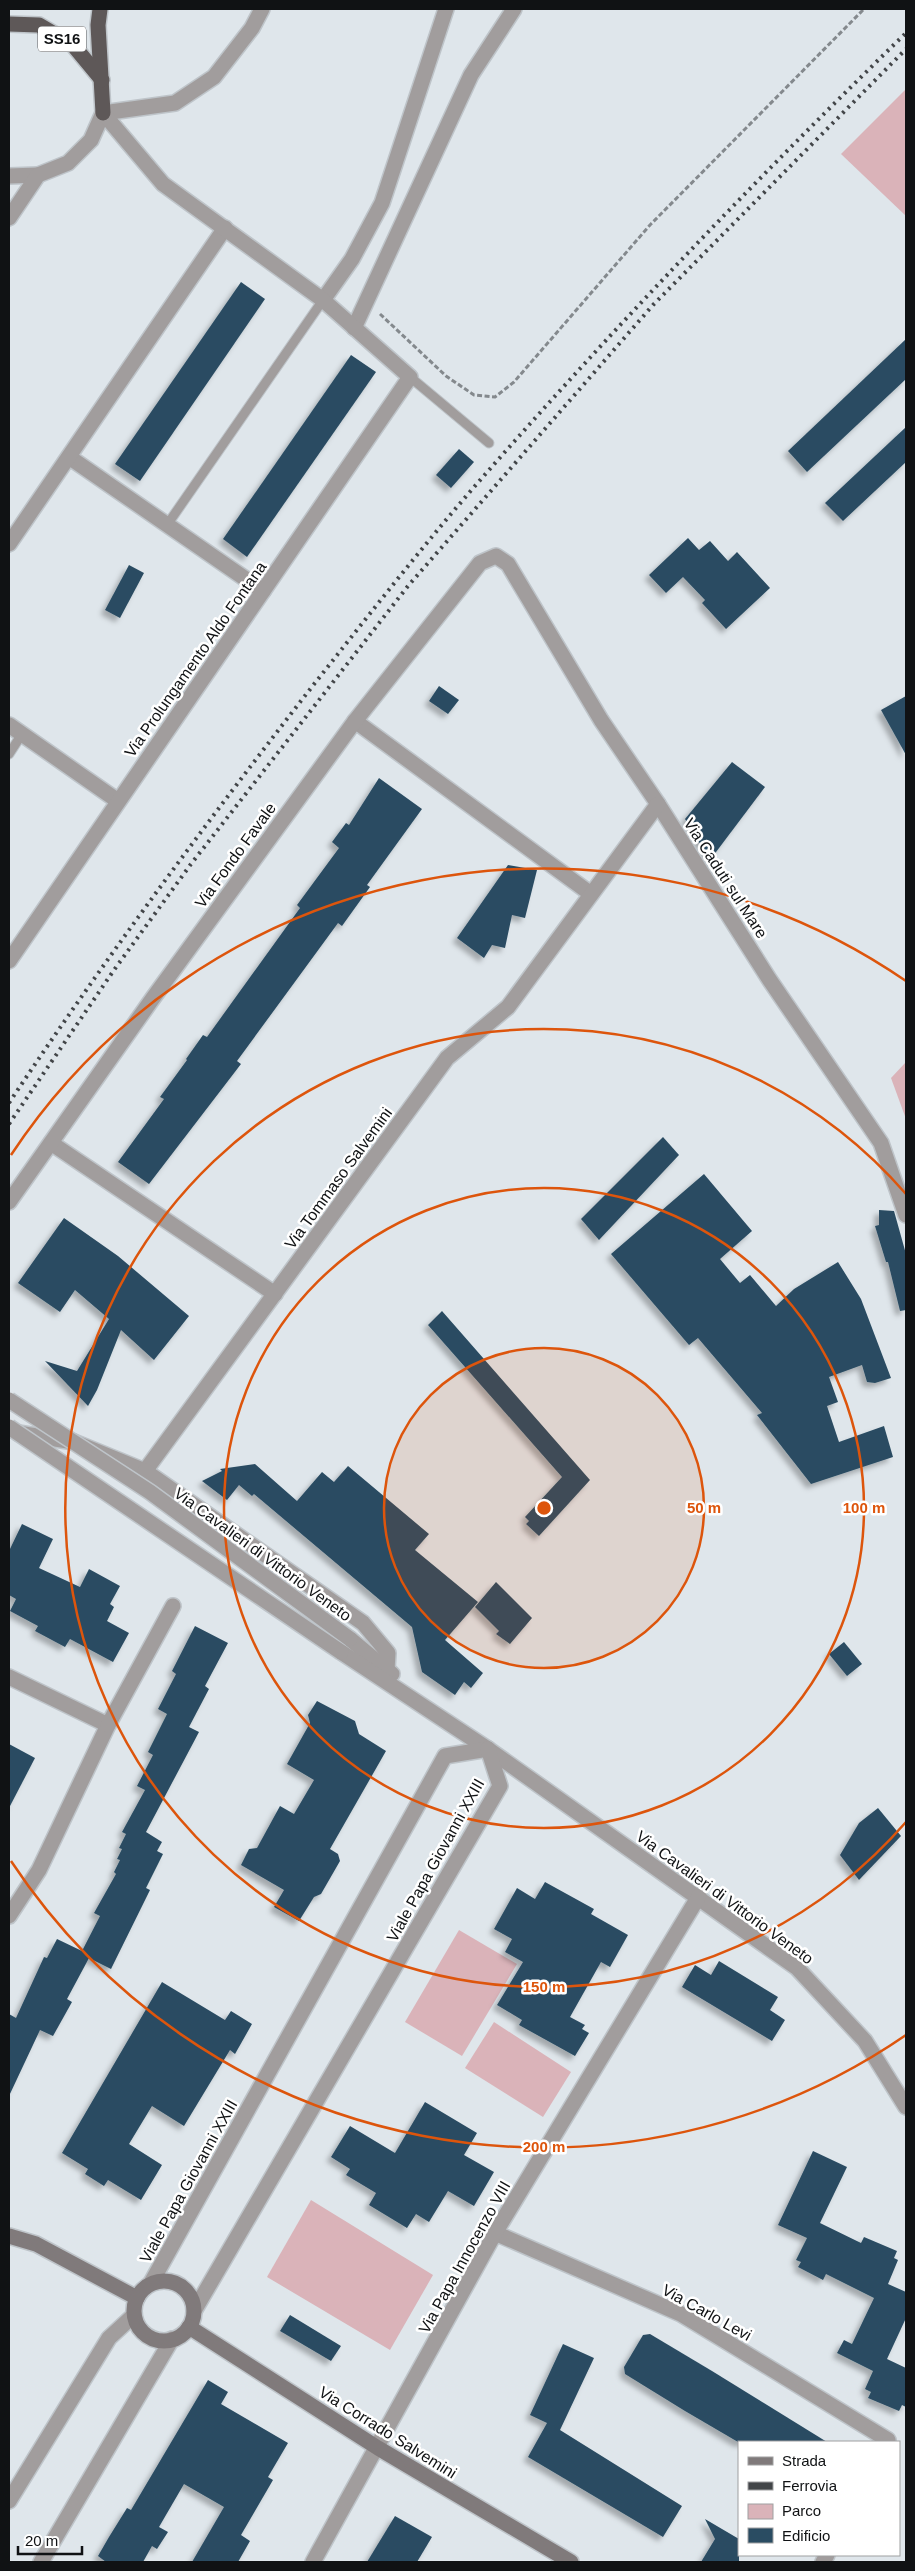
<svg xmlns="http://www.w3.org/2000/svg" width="915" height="2571" viewBox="0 0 915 2571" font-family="Helvetica,sans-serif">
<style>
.green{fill:#dab3b9}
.building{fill:#2a4c62;filter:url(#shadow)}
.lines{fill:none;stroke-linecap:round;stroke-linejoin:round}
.service-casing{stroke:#bec4c9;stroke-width:11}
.minor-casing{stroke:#bec4c9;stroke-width:18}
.secondary-casing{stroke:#bec4c9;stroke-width:18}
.trunk-casing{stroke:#bec4c9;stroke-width:18}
.path{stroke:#84898d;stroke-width:3;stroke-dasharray:5 2.5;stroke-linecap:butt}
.service{stroke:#a19d9d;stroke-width:9}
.minor{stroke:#a19d9d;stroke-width:15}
.secondary{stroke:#807a7b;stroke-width:15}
.trunk{stroke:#5e5858;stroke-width:15}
.rail{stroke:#424548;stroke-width:4;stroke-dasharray:2.5 5;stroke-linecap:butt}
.minor-bridge-casing{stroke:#bec4c9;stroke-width:18;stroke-linecap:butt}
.minor-bridge{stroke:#a19d9d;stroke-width:15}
.ring{fill:none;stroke:#dd550c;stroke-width:2.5}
.labels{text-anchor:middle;stroke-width:5;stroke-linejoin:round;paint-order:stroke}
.shield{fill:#fff;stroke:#58595a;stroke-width:1}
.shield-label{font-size:15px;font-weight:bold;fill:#101214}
.street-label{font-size:16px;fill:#101214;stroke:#fff}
.centre{fill:#dd550c;stroke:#fff;stroke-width:2.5}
.ring-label{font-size:15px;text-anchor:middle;font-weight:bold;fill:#dd550c;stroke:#fff;stroke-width:5;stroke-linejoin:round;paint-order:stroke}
</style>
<defs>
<filter id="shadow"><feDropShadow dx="-4.5" dy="4.5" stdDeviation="2.5" flood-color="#0004"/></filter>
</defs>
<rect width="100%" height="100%" fill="#dfe6eb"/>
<g class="green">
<polygon points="906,89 906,216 841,154"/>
<polygon points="906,1062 906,1119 891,1078"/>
<polygon points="459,1930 517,1964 462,2056 405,2022"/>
<polygon points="494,2022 571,2072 543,2117 465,2068"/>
<polygon points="311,2200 433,2275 390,2350 267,2277"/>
</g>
<g class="building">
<polygon points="241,282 265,299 140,481 115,464"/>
<polygon points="906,339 906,379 807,472 788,451"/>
<polygon points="351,355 376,372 247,557 223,539"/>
<polygon points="906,427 906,462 843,521 825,503"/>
<polygon points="459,449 474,462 451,488 436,475"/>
<polygon points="688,538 699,550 710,541 728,561 737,552 770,588 726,629 702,603 705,600 683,577 666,593 649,575"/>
<polygon points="129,565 144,573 120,618 105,610"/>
<polygon points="439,686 459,700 448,714 429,701"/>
<polygon points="906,696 906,755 881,710"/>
<polygon points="732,762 765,787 710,860 685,819"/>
<polygon points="379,778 422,809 367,885 370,887 342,926 338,923 237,1061 241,1064 149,1184 118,1162 164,1099 160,1097 187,1060 186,1059 203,1035 207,1037 300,908 297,905 339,848 332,842 346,823 349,825"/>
<polygon points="508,865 537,870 525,918 512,915 505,948 492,945 484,958 457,938"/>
<polygon points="663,1137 679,1155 599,1240 581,1219"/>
<polygon points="704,1174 752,1231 720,1259 740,1283 750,1275 776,1306 794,1289 838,1262 861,1299 891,1378 875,1383 867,1382 862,1365 829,1377 838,1402 827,1406 839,1442 884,1426 893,1457 811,1484 757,1415 762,1413 698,1338 689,1345 611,1254"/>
<polygon points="879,1210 894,1211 906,1254 906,1310 900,1311 888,1262 886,1262 875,1226 879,1225"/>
<polygon points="64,1218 118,1256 189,1316 154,1360 121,1330 97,1390 88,1406 45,1361 77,1371 109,1319 75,1290 60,1312 18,1283"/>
<polygon points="442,1311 590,1480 539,1536 526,1524 529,1521 525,1517 562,1477 428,1325"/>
<polygon points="255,1464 297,1501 322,1472 334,1482 348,1466 429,1534 415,1550 478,1602 445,1640 483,1673 471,1688 464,1682 455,1695 422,1672 412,1627 254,1494 252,1496 239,1485 227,1500 202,1481 222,1471 220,1469"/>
<polygon points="22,1524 53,1539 39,1568 80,1587 89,1569 120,1586 110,1604 114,1607 107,1621 129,1633 113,1662 70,1639 65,1647 35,1631 38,1626 10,1611 16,1599 9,1595 9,1551"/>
<polygon points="496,1582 532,1618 510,1644 496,1634 499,1631 475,1607"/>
<polygon points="195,1626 228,1643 205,1686 209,1689 189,1727 199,1732 146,1832 162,1842 157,1851 163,1854 146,1888 150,1890 111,1969 89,1958 67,1999 72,2002 53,2036 40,2030 9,2096 9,2014 16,2018 44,1957 47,1958 57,1939 82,1951 100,1916 94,1913 116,1874 114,1872 120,1860 117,1859 122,1849 119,1848 126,1834 122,1832 145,1790 137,1786 153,1755 148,1752 167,1714 158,1709 176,1674 172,1671"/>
<polygon points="844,1642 862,1664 847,1676 829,1654"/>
<polygon points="317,1701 355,1721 359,1734 386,1751 330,1849 338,1854 340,1861 321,1894 314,1897 299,1921 274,1907 284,1890 241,1865 249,1849 257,1848 280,1806 294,1814 314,1780 287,1764 310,1723 308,1715"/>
<polygon points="9,1744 35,1758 9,1808"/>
<polygon points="878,1808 901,1836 859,1880 840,1855 859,1823"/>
<polygon points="545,1882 594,1909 591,1914 628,1935 610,1967 601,1962 570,2017 585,2025 582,2029 589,2033 575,2056 519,2025 522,2020 497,2005 523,1962 505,1952 512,1939 494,1929 517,1888 535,1899"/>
<polygon points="719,1961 778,1997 770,2010 785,2020 772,2041 682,1987 695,1965 711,1975"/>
<polygon points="162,1982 225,2020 231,2011 252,2024 235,2054 230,2050 184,2126 152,2106 129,2144 162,2165 141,2200 108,2180 104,2186 85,2174 88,2169 62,2153"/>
<polygon points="425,2102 477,2133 464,2155 494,2172 474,2206 448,2191 429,2222 416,2214 407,2228 369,2205 376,2193 346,2175 350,2169 331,2157 350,2126 395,2153"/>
<polygon points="813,2151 847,2167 820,2223 861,2243 864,2237 897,2251 894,2258 898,2260 888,2284 906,2292 906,2318 887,2359 906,2368 906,2407 902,2405 899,2411 868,2398 871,2392 865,2389 873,2371 837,2353 844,2340 852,2344 874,2298 826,2274 823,2280 798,2267 801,2262 796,2260 807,2238 778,2225"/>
<polygon points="290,2315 341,2346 331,2361 280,2331"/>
<polygon points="650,2334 712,2371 827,2442 738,2442 685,2411 625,2374 624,2367 643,2335"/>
<polygon points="563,2344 594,2358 560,2430 682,2506 663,2537 528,2457 547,2423 530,2415"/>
<polygon points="208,2380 228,2392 221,2404 288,2443 268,2477 273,2480 241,2535 250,2541 238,2562 192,2562 224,2507 184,2484 159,2527 168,2532 157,2549 152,2546 143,2562 106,2562 98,2556 109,2537 127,2508 131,2510"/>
<polygon points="395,2516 432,2537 417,2562 367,2562"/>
<polygon points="705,2519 739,2539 739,2562 701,2562 715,2539"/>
</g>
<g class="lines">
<g class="service-casing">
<g id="service">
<polyline points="410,377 489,443"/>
<polyline points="167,525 323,300"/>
<polyline points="9,754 22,734"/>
</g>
</g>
<g class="minor-casing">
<g id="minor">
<polyline points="103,113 175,103 214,77 252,28 262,9"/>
<polyline points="9,176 38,175"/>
<polyline points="9,218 38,175 68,163 91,140 103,113"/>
<polyline points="323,300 352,259 382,203 446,9"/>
<polyline points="354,328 471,75 514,9"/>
<polyline points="69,457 263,591"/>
<polyline points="9,544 225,228"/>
<polyline points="355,721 591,894"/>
<polyline points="9,725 118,801"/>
<polyline points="9,961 410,377 323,300 163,184 103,113"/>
<polyline points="51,1143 275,1294"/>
<polyline points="9,1202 153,998 355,721 480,563 496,556 508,564 601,720 658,804 769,979 881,1143 906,1215"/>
<polyline points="18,1433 74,1442 145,1471 447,1058 508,1007 658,804"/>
<polyline points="145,1471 363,1623 388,1653 387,1670"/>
<polyline points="350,1639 392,1674"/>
<polyline points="341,1652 488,1749 797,1968 865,2041 906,2107"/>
<polyline points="9,1677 108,1725 39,1870 9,1916"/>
<polyline points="108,1725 173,1606"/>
<polyline points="495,2233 681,2314 888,2440 887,2442"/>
<polyline points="151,2283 445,1756 488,1749"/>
<polyline points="194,2311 500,1786 488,1749"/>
<polyline points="9,2501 109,2338 134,2315"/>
<polyline points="41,2562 172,2339"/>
<polyline points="313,2562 495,2233 699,1896"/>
<polyline points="823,2562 827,2555"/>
</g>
</g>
<g class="secondary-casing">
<g id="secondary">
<polyline points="9,2236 36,2244 137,2298"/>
<circle cx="164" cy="2311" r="30"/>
<polyline points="189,2327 378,2448 571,2562"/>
</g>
</g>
<g class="trunk-casing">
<g id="trunk">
<polyline points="100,9 98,25 103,113"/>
<polyline points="9,24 39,25 73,45 102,80"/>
</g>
</g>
<polyline class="path" points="380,314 446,376 474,395 495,397 514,382 650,225 864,9"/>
<use href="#service" class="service"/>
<use href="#minor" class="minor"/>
<use href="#secondary" class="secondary"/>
<use href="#trunk" class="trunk"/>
<g class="rail">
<path d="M9,1103c95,-143 197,-280 302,-415 58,-73 116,-148 178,-218 133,-151 272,-296 417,-437"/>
<polyline points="9,1124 114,970 191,864 408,586 653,305 906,49"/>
</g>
<g class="minor-bridge-casing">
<g id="minor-bridge">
<polyline points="9,1400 150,1492 350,1639"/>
<polyline points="9,1427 341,1652"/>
</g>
</g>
<use href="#minor-bridge" class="minor-bridge"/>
</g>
<circle cx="544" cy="1508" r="160" fill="#dd550c" fill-opacity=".12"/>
<g class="ring">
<circle cx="544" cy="1508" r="160"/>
<circle cx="544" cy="1508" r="320"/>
<path d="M906 1822A479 479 0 1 1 906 1194"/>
<path d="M906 2035A639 639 0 0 1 11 1861M11 1155A639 639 0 0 1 906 981"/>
</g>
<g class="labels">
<rect class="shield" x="38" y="26.5" width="48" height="25" rx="4"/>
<g class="shield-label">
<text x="62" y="44">SS16</text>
</g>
<g class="street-label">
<text transform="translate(195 659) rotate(-55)" y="6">Via Prolungamento Aldo Fontana</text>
<text transform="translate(235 855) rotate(-54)" y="6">Via Fondo Favale</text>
<text transform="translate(726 878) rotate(57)" y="6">Via Caduti sul Mare</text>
<text transform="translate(338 1178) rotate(-54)" y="6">Via Tommaso Salvemini</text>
<text transform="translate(263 1554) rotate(36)" y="6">Via Cavalieri di Vittorio Veneto</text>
<text transform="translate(435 1860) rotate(-61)" y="6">Viale Papa Giovanni XXIII</text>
<text transform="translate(725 1897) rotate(36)" y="6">Via Cavalieri di Vittorio Veneto</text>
<text transform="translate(188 2181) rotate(-61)" y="6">Viale Papa Giovanni XXIII</text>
<text transform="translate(464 2257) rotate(-61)" y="6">Via Papa Innocenzo VIII</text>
<text transform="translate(707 2312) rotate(29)" y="6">Via Carlo Levi</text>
<text transform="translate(388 2432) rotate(32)" y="6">Via Corrado Salvemini</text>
</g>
</g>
<circle cx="544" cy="1508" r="8" class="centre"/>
<g class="ring-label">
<text x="704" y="1513">50 m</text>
<text x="864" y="1513">100 m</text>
<text x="544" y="1992">150 m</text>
<text x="544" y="2152">200 m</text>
</g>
<rect width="915" height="2571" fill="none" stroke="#101214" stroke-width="20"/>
<rect x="738" y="2441" width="162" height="115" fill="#ffffff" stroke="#9fa0a1"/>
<rect x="748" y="2457" width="25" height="8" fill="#807a7b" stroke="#9fa0a1"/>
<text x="782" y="2466" font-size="15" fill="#101214">Strada</text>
<rect x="748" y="2482" width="25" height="8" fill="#424548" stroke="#9fa0a1"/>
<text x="782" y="2491" font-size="15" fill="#101214">Ferrovia</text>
<rect x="748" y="2504" width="25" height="15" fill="#dab3b9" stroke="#9fa0a1"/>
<text x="782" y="2516" font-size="15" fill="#101214">Parco</text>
<rect x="748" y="2528" width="25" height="15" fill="#2a4c62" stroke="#9fa0a1"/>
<text x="782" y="2541" font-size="15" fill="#101214">Edificio</text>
<path d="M18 2546v8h64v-8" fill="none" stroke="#101214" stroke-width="2.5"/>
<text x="25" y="2546" font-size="15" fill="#101214" stroke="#ffffff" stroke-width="4" paint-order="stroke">20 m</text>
</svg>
